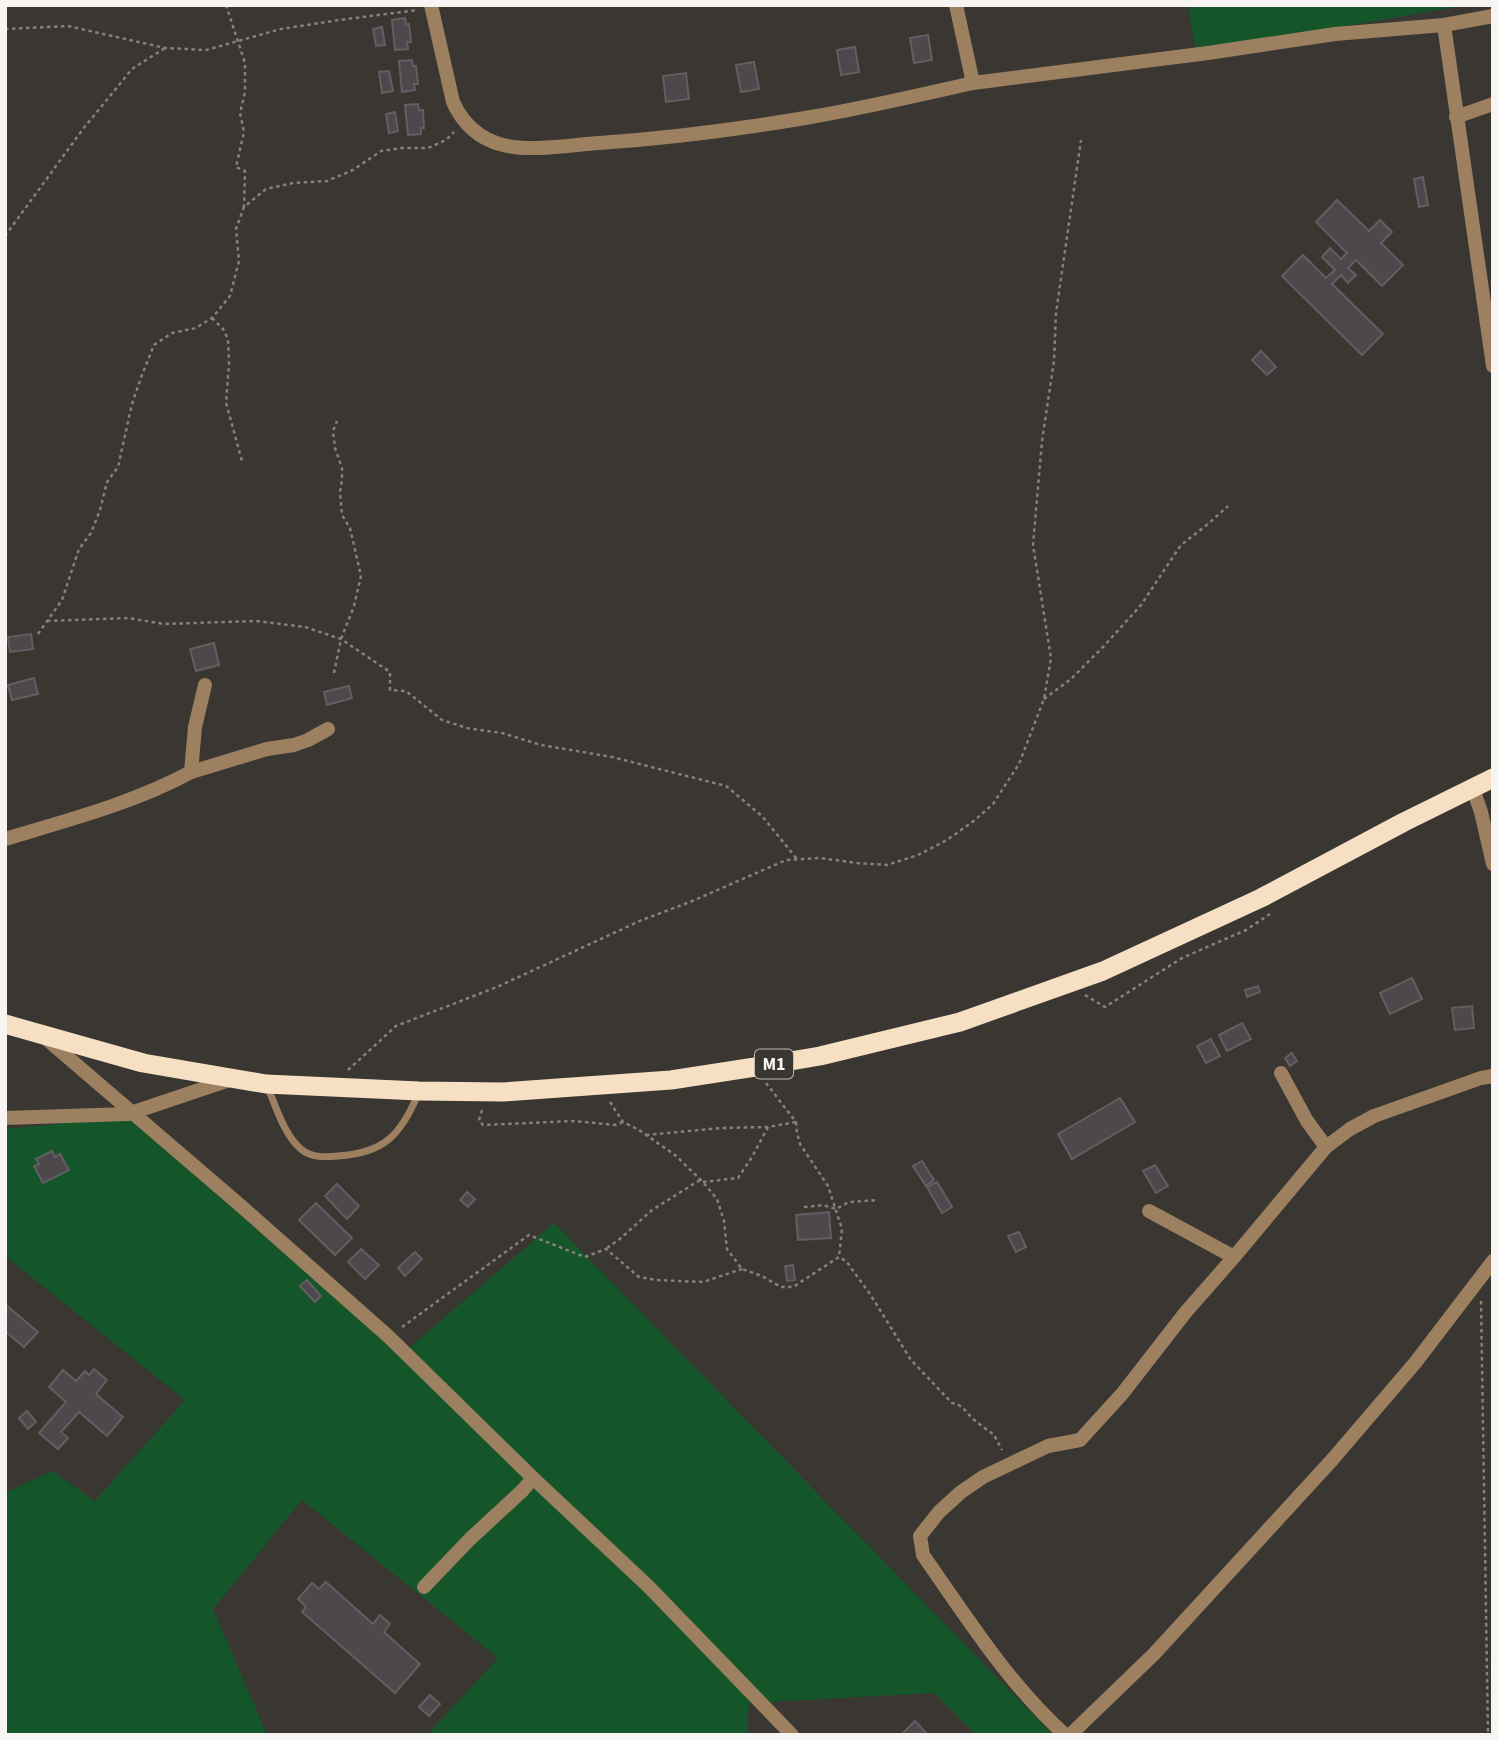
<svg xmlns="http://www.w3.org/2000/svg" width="1498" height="1740" viewBox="0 0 1498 1740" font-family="'Source Sans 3',sans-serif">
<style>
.green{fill:#145529}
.building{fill:#4c484b;stroke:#625e61;stroke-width:2}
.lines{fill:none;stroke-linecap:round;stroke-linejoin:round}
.path{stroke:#84817e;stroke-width:2.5;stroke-dasharray:3.5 3.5;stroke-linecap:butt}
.service{stroke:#9d8060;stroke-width:7}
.minor{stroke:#9d8060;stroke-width:14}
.trunk{stroke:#f7dfc4;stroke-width:19}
.labels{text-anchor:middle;stroke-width:5;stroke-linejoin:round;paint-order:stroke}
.shield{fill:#3a3733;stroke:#bebbb9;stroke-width:2}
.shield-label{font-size:18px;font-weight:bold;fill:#f7f4f2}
</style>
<rect width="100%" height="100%" fill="#3a3733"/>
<g class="green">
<polygon points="1188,5 1467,5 1196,52"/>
<polygon points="128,1117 401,1355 554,1223 1053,1735 976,1735 934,1693 749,1703 747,1735 427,1735 498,1658 302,1500 213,1609 267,1735 5,1735 5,1493 52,1471 95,1501 185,1400 5,1256 5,1129"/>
</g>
<g class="building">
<polygon points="405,18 406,25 409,24 411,42 407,42 408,49 395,50 392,20"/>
<polygon points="382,27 385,45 376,46 373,29"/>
<polygon points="928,35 932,60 914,63 910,38"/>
<polygon points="855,47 859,72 841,75 837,50"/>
<polygon points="412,60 413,66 416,66 418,84 414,84 415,90 402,92 399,61"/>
<polygon points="754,62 759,89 741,92 736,65"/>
<polygon points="389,71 393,91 382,93 379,72"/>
<polygon points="686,73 689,99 666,102 663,76"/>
<polygon points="418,104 419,110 423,110 424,128 421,128 421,134 408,135 405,105"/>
<polygon points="395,112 398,131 389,133 386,114"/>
<polygon points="1423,177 1428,205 1419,207 1414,179"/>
<polygon points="1337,200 1369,231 1380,220 1392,232 1381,243 1403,265 1382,286 1356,260 1348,268 1356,275 1348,283 1341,275 1332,284 1383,334 1362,355 1282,276 1303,255 1326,278 1335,270 1322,257 1330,248 1341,259 1347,253 1316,222"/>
<polygon points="1261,351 1276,367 1267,375 1252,360"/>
<polygon points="31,634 33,649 10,652 8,637"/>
<polygon points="214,643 219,665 196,671 190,649"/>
<polygon points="34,678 38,694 12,700 8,685"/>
<polygon points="349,686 352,698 327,705 324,692"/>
<polygon points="1412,978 1422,999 1390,1014 1380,993"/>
<polygon points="1258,986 1260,992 1247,997 1245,990"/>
<polygon points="1472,1006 1474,1028 1455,1030 1452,1008"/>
<polygon points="1242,1023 1251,1039 1227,1051 1219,1035"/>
<polygon points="1211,1039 1220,1056 1206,1063 1197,1046"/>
<polygon points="1292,1053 1297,1061 1290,1066 1285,1058"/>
<polygon points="1120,1098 1135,1122 1072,1159 1058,1134"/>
<polygon points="52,1151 55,1157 60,1154 69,1170 43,1183 34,1166 39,1164 36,1159"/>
<polygon points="922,1161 934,1180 926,1186 913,1166"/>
<polygon points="1155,1165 1168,1186 1156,1193 1143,1171"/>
<polygon points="937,1182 952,1207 942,1213 927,1187"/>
<polygon points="337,1184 359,1206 347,1219 325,1196"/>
<polygon points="467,1192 475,1199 468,1207 460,1200"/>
<polygon points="316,1203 352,1238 335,1255 299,1220"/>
<polygon points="829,1212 831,1238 798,1240 796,1215"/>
<polygon points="1019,1232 1026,1247 1016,1252 1008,1236"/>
<polygon points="361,1249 379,1265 365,1279 348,1262"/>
<polygon points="415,1252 422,1259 405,1276 398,1268"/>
<polygon points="793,1265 795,1280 787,1281 785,1266"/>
<polygon points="307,1280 321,1296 315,1302 300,1286"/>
<polygon points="5,1304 38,1332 24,1347 5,1331"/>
<polygon points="94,1369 107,1380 96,1394 123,1417 107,1436 79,1412 61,1432 68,1438 58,1449 39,1433 66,1402 49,1387 63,1370 76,1381 85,1371 89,1375"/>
<polygon points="27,1411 36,1422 28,1429 19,1418"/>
<polygon points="326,1582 373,1624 380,1615 390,1624 384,1632 420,1664 395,1693 302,1612 306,1607 298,1599 312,1583 319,1589"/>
<polygon points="430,1695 440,1704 429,1716 419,1707"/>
<polygon points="915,1721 928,1735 901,1735"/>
</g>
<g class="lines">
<g class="path">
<polyline points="226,5 245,63 245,92 240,113 244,132 236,167 245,171 244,207"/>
<polyline points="5,29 68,26 165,48 206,50 281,29 339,20 418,10"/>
<polyline points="5,236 83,129 132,69 165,48"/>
<polyline points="212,318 223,329 228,339 229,365 226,403 242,461"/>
<polyline points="47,621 128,618 164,624 256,621 305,627 341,639 390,672 390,690 406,691 442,720 467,728 502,733 541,745 612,757 726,786 762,816 797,859"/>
<polyline points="38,634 62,600 79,549 91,533 100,510 107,482 118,467 132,404 142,375 154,345 172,333 196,328 212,318 230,296 239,261 236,229 244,207 266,189 293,183 327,181 353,170 381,151 403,148 428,148 446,140 454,132"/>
<polyline points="334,673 341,639 354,606 361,576 350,528 342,515 340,492 342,480 342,468 335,448 333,431 337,421"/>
<polyline points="1044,699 1071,679 1104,646 1141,605 1181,545 1208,524 1228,506"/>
<polyline points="1085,995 1105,1007 1182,958 1246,930 1270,914"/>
<polyline points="348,1070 396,1026 497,987 642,920 690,902 786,860 820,858 857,863 887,865 918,855 947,840 975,820 993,804 1019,764 1044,699 1051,658 1033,545 1042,441 1054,361 1056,313 1081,140"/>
<polyline points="766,1083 796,1122 797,1133 800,1144 828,1186 842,1229 839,1257"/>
<polyline points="610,1102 623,1122 639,1130 675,1155 703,1182 717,1199 724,1221 727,1249 742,1269 762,1276 781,1287 793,1287 839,1257 846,1261 870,1294 911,1360 952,1403 957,1404 962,1407 974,1420 994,1435 1002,1450"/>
<polyline points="482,1110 479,1120 483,1125 574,1121 615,1125 623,1122"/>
<polyline points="646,1135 721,1128 768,1127 796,1122"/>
<polyline points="703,1182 738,1178 752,1157 768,1127"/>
<polyline points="804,1207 823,1205 836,1209 849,1202 878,1200"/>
<polyline points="607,1248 621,1238 652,1210 700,1180"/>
<polyline points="1481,1301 1488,1735"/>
<polyline points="402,1327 529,1235 585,1257 606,1249 639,1277 656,1280 703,1282 742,1269"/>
</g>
<path class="service" d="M268,1088c8,19 17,49 34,62 10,8 24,7 36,6 46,-3 63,-21 80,-62"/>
<g class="minor">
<path d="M431,5l22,97c10,22 26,37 50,43 28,7 67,0 96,-2 71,-5 142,-14 212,-26 54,-9 108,-22 162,-34"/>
<polyline points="956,5 973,83 1208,53 1335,34 1444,25 1493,16"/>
<polyline points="1444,25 1493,366"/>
<polyline points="1456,117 1493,104"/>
<polyline points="191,772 267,749 294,745 308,740 328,729"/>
<polyline points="1473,789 1481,812 1493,864"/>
<path d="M5,839c63,-19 129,-36 186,-67l4,-45 10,-42"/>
<polyline points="43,1036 241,1206 389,1337 533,1478 523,1490 470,1539 424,1587"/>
<polyline points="1281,1073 1307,1121 1326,1147 1350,1129 1374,1116 1481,1078 1493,1076"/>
<polyline points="5,1118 128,1114 232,1079"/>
<polyline points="1149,1211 1234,1257"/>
<polyline points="533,1478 649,1587 792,1735"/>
<path d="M1065,1735c-57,-52 -98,-117 -142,-180l-3,-19 19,-24 22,-20 22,-15 65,-31 32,-6 42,-46 63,-81 49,-56 92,-110"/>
<polyline points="1070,1735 1154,1654 1332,1460 1415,1363 1493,1261"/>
</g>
<polyline class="trunk" points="5,1024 143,1063 266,1084 419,1091 503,1092 671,1080 755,1067 820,1056 960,1022 1103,971 1261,898 1404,822 1493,778"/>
</g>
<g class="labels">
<rect class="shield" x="755" y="1049.5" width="38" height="29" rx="5"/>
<g class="shield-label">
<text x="774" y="1070">M1</text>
</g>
</g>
<rect width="1498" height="1740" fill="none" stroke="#f7f4f2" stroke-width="14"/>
</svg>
